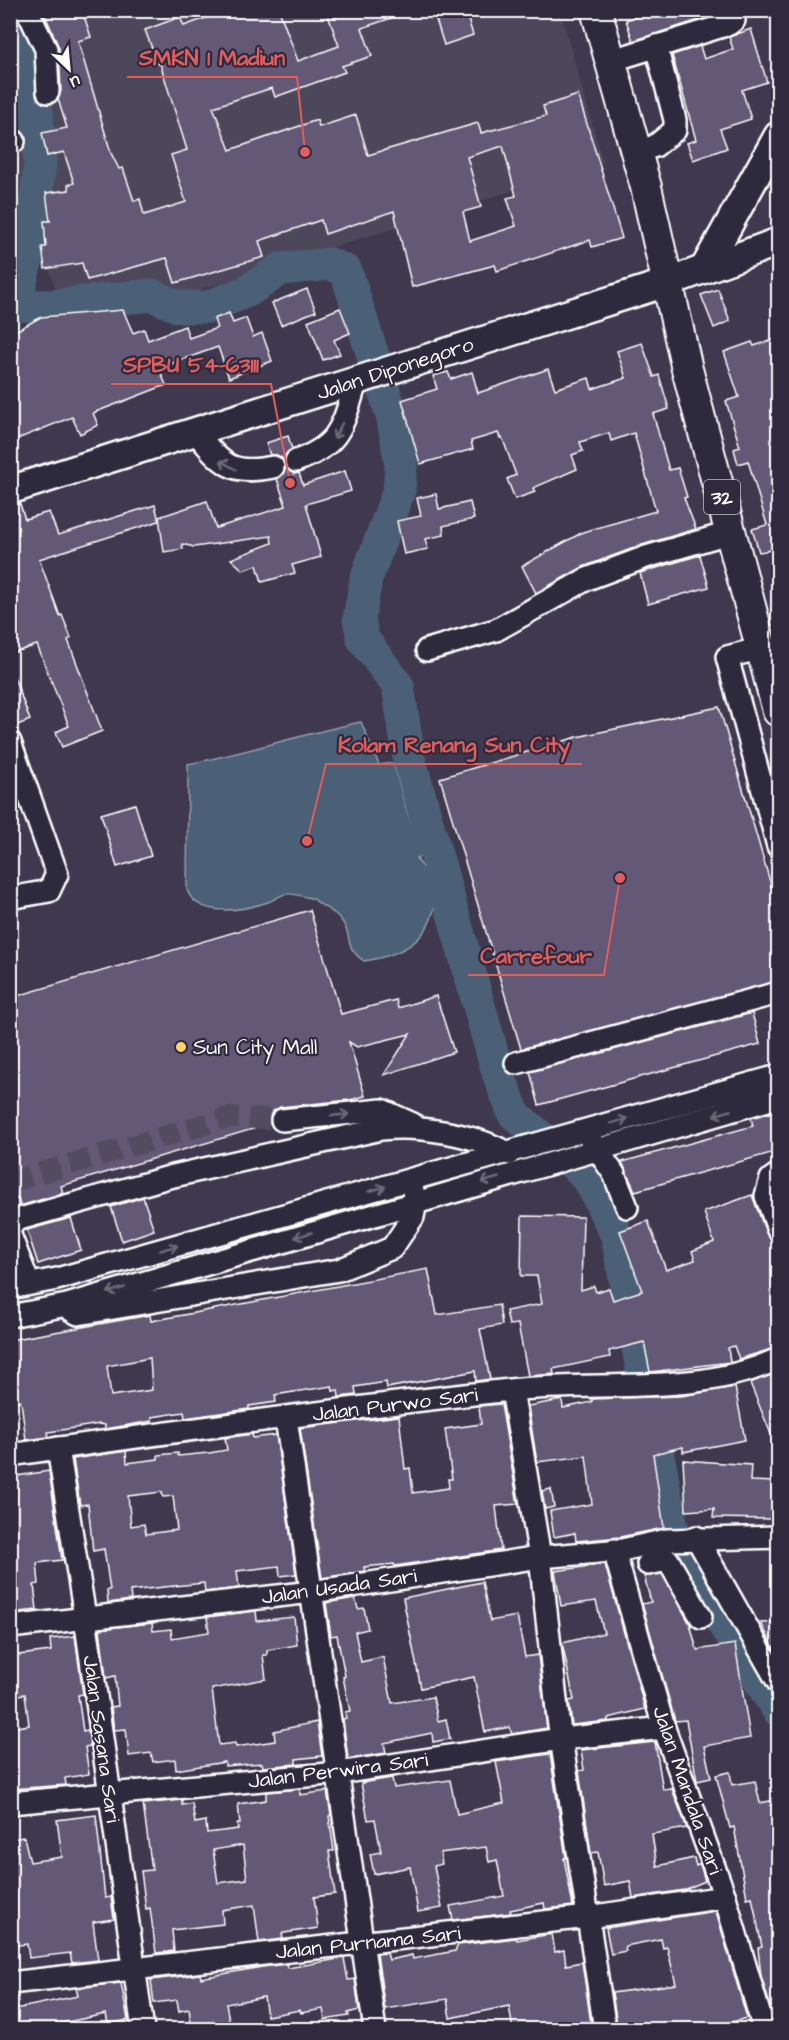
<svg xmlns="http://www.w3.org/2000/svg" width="789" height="2040" viewBox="0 0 789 2040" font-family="'Architects Daughter',sans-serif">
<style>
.built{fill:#4e465c}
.water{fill:#4c5f76;stroke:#949fad;stroke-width:1.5}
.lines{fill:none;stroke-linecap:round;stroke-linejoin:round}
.river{stroke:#4c5f76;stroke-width:33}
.building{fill:#645874;stroke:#fff;stroke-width:1.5;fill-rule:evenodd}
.minor-tunnel{stroke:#524c60;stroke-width:21;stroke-dasharray:21 10;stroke-linecap:butt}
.minor-casing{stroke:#fff;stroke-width:26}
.major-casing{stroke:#fff;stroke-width:32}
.highway-casing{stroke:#fff;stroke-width:34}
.minor{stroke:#2f2a3d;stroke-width:21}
.major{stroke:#2f2a3d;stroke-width:27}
.highway{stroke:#2f2a3d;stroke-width:30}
.oneway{stroke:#6d6a77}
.poi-dot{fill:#ffd166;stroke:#2f2a3d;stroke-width:2}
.labels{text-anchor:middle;stroke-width:4.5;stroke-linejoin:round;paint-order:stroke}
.shield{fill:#2f2a3d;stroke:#c1bfc5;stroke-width:1.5}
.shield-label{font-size:20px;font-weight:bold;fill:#fff}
.street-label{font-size:21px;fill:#fff;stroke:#2f2a3d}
.poi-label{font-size:21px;fill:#fff;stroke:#2f2a3d;text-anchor:start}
.leader{fill:none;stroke:#e05e5e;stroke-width:2}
.callout-dot{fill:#e05e5e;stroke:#2f2a3d;stroke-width:2}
.callout-label{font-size:22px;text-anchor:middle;font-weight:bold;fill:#e05e5e;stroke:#2f2a3d;stroke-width:4.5;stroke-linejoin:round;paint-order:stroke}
</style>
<rect width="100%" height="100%" fill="#3f384e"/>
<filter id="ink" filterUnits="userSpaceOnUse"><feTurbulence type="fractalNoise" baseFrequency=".0167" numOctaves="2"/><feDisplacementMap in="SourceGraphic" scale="12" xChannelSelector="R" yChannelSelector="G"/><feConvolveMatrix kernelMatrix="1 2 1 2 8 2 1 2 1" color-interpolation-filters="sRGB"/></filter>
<g filter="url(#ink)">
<polygon class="built" points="560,10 603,162 155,304 62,307 11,159 10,144 52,108 32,11"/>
<path class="water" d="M361,722l18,43 14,-2c8,22 11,46 21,66l10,1 5,23 -13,5 21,28c-1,49 -27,68 -73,75 -22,-15 -10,-25 -23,-41 -7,-10 -19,-12 -27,-21 -8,-2 -20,-6 -28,-5 -6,1 -12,6 -18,8 -24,8 -70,17 -81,-12l1,-126c58,-11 114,-30 173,-42z"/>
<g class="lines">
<polyline class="river" points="10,16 25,32 34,64 40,165 28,255 19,289 21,305 50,306 152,295 179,307 208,307 248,291 281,269 330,264 346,271 393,419 401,465 399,490 366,579 359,619 363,639 398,686 409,758 498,1073 514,1114 580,1170 592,1185 617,1236 671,1523 682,1558 778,1710"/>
</g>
<g class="building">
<path d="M43,10h39l9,27 -13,4 33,112 8,16 4,-1 11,33 6,-2 4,16 42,-13 -15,-47 16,-5 -27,-87 -2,1 -13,-34 35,-13 4,9 43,-16h52l19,51 41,-15 -13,-36h80v3l-44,15 10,28 -30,10 3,6 -70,25 -3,-9 -59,19 17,43 87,-30 2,7 37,-12 12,40 110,-32 3,10 65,-17 -3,-10 35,-11 44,143 -30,9 -2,-7 -93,31 -2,-6 -83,22 -18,-76 -69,23 -4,-14 -62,21 5,16 -89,26 -8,-25 -80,22 -5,-17 -37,6 -3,-22h4l-2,-26h6l-4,-28 23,-3 -1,-5 6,-2 -10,-31 -17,4 -5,-23 25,-5 -9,-29 3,-8 -2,-43zM503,146l13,50 -9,2 9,28 -46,15 -7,-29 18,-5 -14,-50z"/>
<polygon points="433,10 465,10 473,35 444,45"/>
<polygon points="654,10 720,10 721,13 633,41 626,20"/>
<polygon points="751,29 767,82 742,90 751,119 720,129 727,148 693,160 687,143 696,140 672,55 700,46 704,59 733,49 729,37"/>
<polygon points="307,289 316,311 281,325 272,303"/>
<polygon points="718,289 730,321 714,328 701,295"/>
<polygon points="340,308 350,333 334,340 340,354 323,360 308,321"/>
<polygon points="123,310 133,333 144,329 148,340 185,326 189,338 217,328 214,319 229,313 233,323 246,318 253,337 262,333 272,361 229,378 218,347 159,368 166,385 93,413 98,425 80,434 72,417 10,442 10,334 41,317"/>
<polygon points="778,338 778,549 759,552 752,529 767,525 748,461 738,464 734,449 740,447 726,401 739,397 724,352 752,342 754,346"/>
<polygon points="642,343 654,377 659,375 669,409 653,414 669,470 678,468 687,497 684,498 696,529 642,545 583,567 536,593 522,566 583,532 656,511 634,433 611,441 609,433 580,442 583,451 572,455 577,469 533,488 535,492 515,499 507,479 516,475 502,437 500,438 498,433 471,441 473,449 420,464 402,400 437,389 433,376 448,372 451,379 472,372 478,393 548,369 555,389 589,378 592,389 626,378 617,351"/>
<polygon points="288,436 292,449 283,460 277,455 270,455 266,443"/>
<polygon points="285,468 294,474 299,473 303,485 345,471 351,491 306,504 321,557 292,565 295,573 262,582 257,565 243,570 231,559 272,543 271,536 194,547 182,544 183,549 164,552 159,517 207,501 216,528 286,506 277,479 281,476"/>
<polygon points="436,494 439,509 470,502 474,519 443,526 444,535 425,539 428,549 404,554 397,521 421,516 417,498"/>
<polygon points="20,504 25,519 49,512 58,535 155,505 159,521 39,559 60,616 62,615 71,638 68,640 102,731 62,747 56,732 69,726 37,645 10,654 10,505"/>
<polygon points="700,555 709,587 648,604 640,573"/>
<polygon points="12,671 30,720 10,728 10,672"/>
<polygon points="719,707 778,909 778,981 521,1049 440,778 577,737"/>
<polygon points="135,804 151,856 117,867 101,814"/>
<polygon points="310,910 341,1014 396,1000 398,1008 436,996 454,1052 384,1075 410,1034 357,1047 349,1042 365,1096 350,1100 280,1107 271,1114 270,1124 61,1186 63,1193 20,1206 18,1198 10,1201 10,998"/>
<polygon points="752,1013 760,1044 539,1105 530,1072"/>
<polygon points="776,1111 778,1151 635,1191 622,1162 753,1126 751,1118"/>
<polygon points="752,1195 767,1235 775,1241 778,1252 778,1347 739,1359 734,1346 728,1348 730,1362 650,1372 644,1342 609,1351 610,1357 553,1369 554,1374 528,1376 518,1324 509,1325 506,1311 542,1304 537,1276 521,1276 522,1216 583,1217 581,1290 594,1286 596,1292 609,1288 613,1300 642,1291 620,1231 648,1221 666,1270 695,1260 692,1251 714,1242 704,1212"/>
<polygon points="143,1197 154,1230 122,1241 111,1207"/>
<polygon points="71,1218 81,1250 38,1264 27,1230"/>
<path d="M428,1269l9,46 62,-10 3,20 -22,4 10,50 -14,2 -1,-10 -88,17 -1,-6 -31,5 1,8 -17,2 -1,-7 -5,1 -1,-5 -57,9 1,7 -27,4v3l-64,9 -1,-6 -32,5v4l-29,5 -18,3v-4l-5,-1 -52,8 1,5 -23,3 -5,-39 -11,1v-62l140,-25 1,6zM150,1358l2,32 -41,6 -4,-30z"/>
<polygon points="778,1372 778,1451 750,1383"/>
<polygon points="735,1387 745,1440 683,1452 683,1447 653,1454 664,1528 620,1537 576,1541 575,1533 554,1537 550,1511 592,1504 586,1456 537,1462 528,1406 562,1400 563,1408 592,1402 592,1399 681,1396"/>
<polygon points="501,1404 518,1504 496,1506 501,1550 395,1566 394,1564 364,1567 365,1571 322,1578 300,1428 399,1416 405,1469 410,1468 413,1493 449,1488 448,1479 452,1479 445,1429 481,1424 479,1406"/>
<path d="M252,1434l1,4 23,-3 20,139 -16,2 -1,-10 -42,5 2,17 -34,4 -1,-9 -40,4 -34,4 1,9 -23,3 -1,-13h3l-6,-41 -11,2 -5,-47 -8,1 -7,-46 53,-8 1,12 31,-4v-4l20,-2v3l31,-3 18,-3 -2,-12zM162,1492l1,5 10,-1 4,34 -31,4 -2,-10 -13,2 -3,-30z"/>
<polygon points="683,1460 751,1465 750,1481 778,1482 778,1519 713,1518 714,1509 686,1511"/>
<polygon points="49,1471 62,1560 37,1563 39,1584 34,1585 37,1610 10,1613 10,1477"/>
<polygon points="551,1489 554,1507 545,1509 542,1491"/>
<polygon points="605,1564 645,1709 608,1718 608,1721 572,1725 569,1701 574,1700 562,1643 604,1633 596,1601 561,1606 555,1571"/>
<polygon points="662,1574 690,1624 697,1650 735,1644 750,1738 704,1746 711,1778 697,1781 686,1720 675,1721 642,1604 651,1602 644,1576"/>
<polygon points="482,1582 490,1621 517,1616 525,1657 538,1655 547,1728 512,1734 510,1727 485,1732 474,1677 421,1688 403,1598"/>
<polygon points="355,1598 358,1609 364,1608 368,1629 355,1632 361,1662 383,1657 392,1703 433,1697 438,1721 446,1719 450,1739 433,1742 432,1733 384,1743 386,1753 348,1759 343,1719 346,1718 345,1712 350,1711 343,1677 345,1676 337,1635 331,1636 326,1603"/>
<polygon points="256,1611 257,1621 294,1617 297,1645 267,1650 267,1655 263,1655 266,1679 212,1689 219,1745 235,1743 236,1747 275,1741 274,1731 317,1722 322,1756 296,1759 296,1764 263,1767 262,1763 225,1766 225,1762 176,1770 175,1759 153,1762 151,1753 129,1756 126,1729 114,1730 111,1707 118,1706 115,1676 106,1678 100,1629 152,1623 153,1631 171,1629 172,1638 209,1632 207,1617"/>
<polygon points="778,1622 778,1650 775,1650 761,1623"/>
<polygon points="75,1636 83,1694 78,1695 83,1731 88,1730 90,1746 85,1747 89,1774 65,1778 66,1785 10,1789 10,1728 29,1725 25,1694 10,1696 10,1656 51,1651 50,1639"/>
<polygon points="655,1742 663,1790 672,1789 687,1828 652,1834 657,1866 694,1858 696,1866 700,1864 705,1881 684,1890 633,1898 630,1881 604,1886 598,1852 591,1853 579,1771 584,1770 581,1750"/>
<polygon points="550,1754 566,1858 564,1858 573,1906 545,1909 544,1903 510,1910 511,1913 453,1920 450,1906 504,1896 497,1860 489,1862 486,1847 440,1853 442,1864 434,1866 442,1908 418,1912 410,1867 374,1874 370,1854 381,1852 375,1819 368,1820 361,1783 392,1778 394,1788 450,1780 457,1814 504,1803 496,1762"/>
<polygon points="730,1772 732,1785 755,1781 760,1803 776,1800 778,1813 778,2014 773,2015 761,1976 758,1948 762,1947 752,1897 747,1898 734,1827 730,1828 716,1775"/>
<path d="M300,1789v6l27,-4 4,24 -2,1 5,35h-5l6,43 -21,3 4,31 -34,5 -2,1 1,5 -24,3 -5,-37 -32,5 1,14 -51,6 2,21 -18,2 -6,-45 -4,1 -5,-38 11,-1 -9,-66 39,-4v5l10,-2 3,20 11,-2 1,12 31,-4 -1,-5h3l-2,-20 28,-4v-8zM243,1845l4,34 -29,4 -5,-33z"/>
<polygon points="96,1815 105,1898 111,1897 114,1919 93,1922 98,1960 72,1963 70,1953 29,1958 27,1944 10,1946 10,1883 13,1883 10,1839 24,1837 30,1862 62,1857 57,1820"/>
<polygon points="716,1911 747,2018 701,2030 618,2030 612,1993 676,1984 667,1947 663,1948 661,1939 625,1946 626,1951 611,1954 606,1928"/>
<polygon points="552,1934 555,1952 564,1950 566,1965 582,1962 592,2030 513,2030 509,2006 450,2018 447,1999 385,2009 377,1954 387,1953 389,1960 412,1955 413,1959 455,1951 458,1945 516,1938 517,1940"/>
<polygon points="344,1958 348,1980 355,1979 359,2010 348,2013 349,2016 325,2020 323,2009 301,2013 300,2010 267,2016 264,1997 226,2004 231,2030 192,2030 189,2009 179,2011 177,2000 154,2003 151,1980 200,1974 201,1978 262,1967 287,1964 288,1968"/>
<polygon points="121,1983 128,2020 108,2024 106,2014 57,2024 58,2030 10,2030 10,2010 78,1996 76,1988"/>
</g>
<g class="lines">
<polyline class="minor-tunnel" points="10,1182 230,1117 282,1120"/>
<g class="minor-casing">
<g id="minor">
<polyline points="27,10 46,49 48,92"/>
<polyline points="610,61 729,24 734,20 733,10"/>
<polyline points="10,142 14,141"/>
<polyline points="636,152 655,146 675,130 675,120 656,46"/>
<path d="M195,431c26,32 35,45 78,36"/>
<path d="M296,461c47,-17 46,-37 61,-81"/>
<polyline points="762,648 727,657 778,846"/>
<polyline points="427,650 496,630 587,579 646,557 732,532"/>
<polyline points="10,742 57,874 49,891 10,898"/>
<polyline points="516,1063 778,993"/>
<polyline points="282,1120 382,1110 413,1124"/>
<polyline points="590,1139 614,1174 627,1207"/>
<polyline points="778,1174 771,1179 766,1196 778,1229"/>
<path d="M10,1228l6,-8 153,-43 212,-48c38,-4 94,5 128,25"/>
<polyline points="10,1235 29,1284"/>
<polyline points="10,1288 57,1279 778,1076"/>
<polyline points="71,1310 78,1314 339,1270 392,1248 413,1217 416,1202 413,1191"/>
<polyline points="10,1316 67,1305 778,1097"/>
<polyline points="512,1390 540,1557 558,1718 605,2030"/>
<polyline points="286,1418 375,2030"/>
<polyline points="58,1448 85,1617 143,2030"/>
<path d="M10,1455c167,-24 333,-47 500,-65 88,-10 186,7 268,-31"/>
<polyline points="696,1537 778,1682"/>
<polyline points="614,1550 664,1728 725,1897 764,2030"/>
<polyline points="648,1564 668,1560 701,1617"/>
<polyline points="10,1627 312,1592 540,1557 622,1550 667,1540 778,1537"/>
<polyline points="10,1803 339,1773 561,1739 664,1728"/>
<polyline points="10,1983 588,1917 725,1897"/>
</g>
</g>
<g class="major-casing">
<g id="major">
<polyline points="704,269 778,136"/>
<polyline points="10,490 669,282 778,242"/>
</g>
</g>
<g class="highway-casing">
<polyline id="highway" points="596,10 646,187 687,369 778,711"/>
</g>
<use href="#minor" class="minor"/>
<use href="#major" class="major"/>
<use href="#highway" class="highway"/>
</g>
<defs><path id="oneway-shaft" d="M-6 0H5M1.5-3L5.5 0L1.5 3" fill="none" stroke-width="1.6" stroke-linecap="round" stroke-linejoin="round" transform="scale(1.5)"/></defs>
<g class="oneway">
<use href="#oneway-shaft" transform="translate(338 431) rotate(118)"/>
<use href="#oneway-shaft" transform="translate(228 465) rotate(-150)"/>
<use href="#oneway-shaft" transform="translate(722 1113) rotate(164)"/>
<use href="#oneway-shaft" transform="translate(340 1115) rotate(-6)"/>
<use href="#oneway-shaft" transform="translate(619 1121) rotate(-16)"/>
<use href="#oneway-shaft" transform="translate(490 1180) rotate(164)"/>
<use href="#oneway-shaft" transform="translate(377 1189) rotate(-16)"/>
<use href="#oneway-shaft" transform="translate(303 1235) rotate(164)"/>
<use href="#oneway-shaft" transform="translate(169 1248) rotate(-16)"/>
<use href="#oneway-shaft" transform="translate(116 1290) rotate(164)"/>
</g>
</g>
<circle class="poi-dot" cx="181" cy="1047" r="6"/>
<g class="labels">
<rect class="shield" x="704" y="480" width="36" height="34" rx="4.5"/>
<g class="shield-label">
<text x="722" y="504">32</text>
</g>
<g class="street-label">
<text transform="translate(395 368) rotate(-18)" y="7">Jalan Diponegoro</text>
<text transform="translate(395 1404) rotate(-7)" y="7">Jalan Purwo Sari</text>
<text transform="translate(339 1586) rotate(-8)" y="7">Jalan Usada Sari</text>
<text transform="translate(102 1739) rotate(82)" y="7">Jalan Sasana Sari</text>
<text transform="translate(338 1770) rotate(-7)" y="7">Jalan Perwira Sari</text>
<text transform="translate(688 1790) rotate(71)" y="7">Jalan Mandala Sari</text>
<text transform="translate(368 1942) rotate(-6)" y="7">Jalan Purnama Sari</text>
</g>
<g class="poi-label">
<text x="193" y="1054">Sun City Mall</text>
</g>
</g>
<path class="leader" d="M305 152L297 77H127M290 483L271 384H111M307 841L326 764H582M620 878L604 975H468"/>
<g class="callout-dot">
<circle cx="305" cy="152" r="6"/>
<circle cx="290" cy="483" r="6"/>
<circle cx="307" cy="841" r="6"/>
<circle cx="620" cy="878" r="6"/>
</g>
<g class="callout-label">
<text x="212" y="65">SMKN 1 Madiun</text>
<text x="191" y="372">SPBU 54-63111</text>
<text x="454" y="752">Kolam Renang Sun City</text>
<text x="536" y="963">Carrefour</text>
</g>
<rect width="789" height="2040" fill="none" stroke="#2f2a3d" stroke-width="36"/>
<rect x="18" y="18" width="753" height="2004" fill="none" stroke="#fff" stroke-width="2" filter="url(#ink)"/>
<g transform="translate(69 69) rotate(154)" stroke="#2f2a3d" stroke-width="4.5" paint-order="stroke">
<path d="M0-4.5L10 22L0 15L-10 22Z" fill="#ffffff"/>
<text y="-9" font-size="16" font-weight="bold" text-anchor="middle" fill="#ffffff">U</text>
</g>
</svg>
